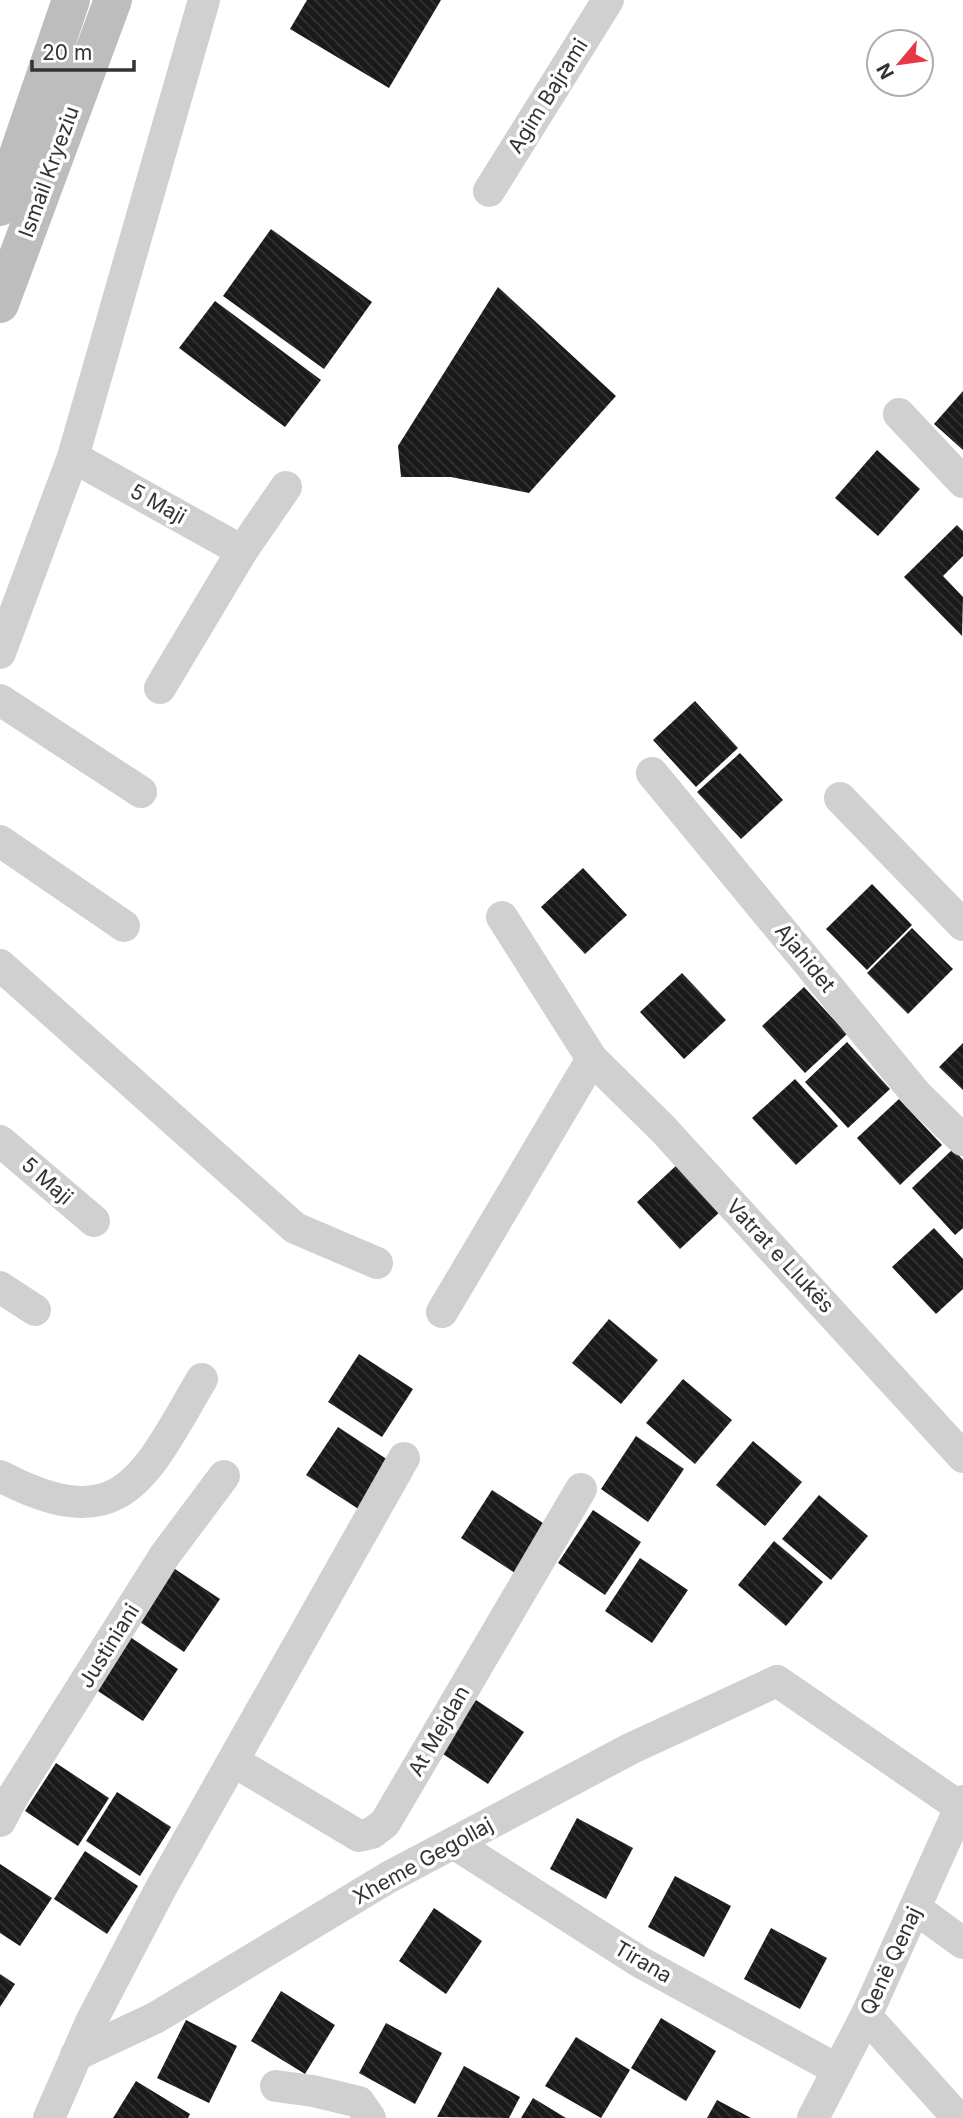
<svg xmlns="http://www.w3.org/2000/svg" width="963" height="2118" viewBox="0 0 963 2118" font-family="Inter,sans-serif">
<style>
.building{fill:url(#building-back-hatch)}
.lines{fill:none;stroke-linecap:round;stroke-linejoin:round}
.street{stroke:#d0d0d0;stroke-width:32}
.secondary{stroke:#bdbdbd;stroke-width:38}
.labels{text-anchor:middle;stroke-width:7;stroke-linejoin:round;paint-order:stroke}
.street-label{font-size:21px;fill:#333;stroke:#fff}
</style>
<defs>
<pattern id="building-back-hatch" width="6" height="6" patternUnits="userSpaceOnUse" patternTransform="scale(1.75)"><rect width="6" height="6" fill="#1a1a1a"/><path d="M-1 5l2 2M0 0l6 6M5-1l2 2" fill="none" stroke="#333"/></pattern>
</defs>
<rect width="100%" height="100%" fill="#fff"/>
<g class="building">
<polygon points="307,0 441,0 389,88 290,29"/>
<polygon points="271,229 372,302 324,369 223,296"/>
<polygon points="498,287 616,396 529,493 451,477 401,477 398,446"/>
<polygon points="215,301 321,380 285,427 179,348"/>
<polygon points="963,391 963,450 934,424"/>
<polygon points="877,450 920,489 878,536 835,498"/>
<polygon points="957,525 963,531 963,556 943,576 963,597 962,636 904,577"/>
<polygon points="695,701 738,748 696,787 653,740"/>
<polygon points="740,753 783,800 741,839 697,792"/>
<polygon points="583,868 627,915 585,954 541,907"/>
<polygon points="872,884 912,925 867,970 826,929"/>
<polygon points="912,928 953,969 908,1014 867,973"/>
<polygon points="682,973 726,1020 684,1059 640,1012"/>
<polygon points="804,987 847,1034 805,1073 762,1026"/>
<polygon points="847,1042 890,1089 848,1128 805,1082"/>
<polygon points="963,1043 963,1090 939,1067"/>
<polygon points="795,1079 838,1126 796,1165 752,1118"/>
<polygon points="899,1099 942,1145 900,1185 857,1138"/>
<polygon points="953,1149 963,1160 963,1228 955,1235 912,1188"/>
<polygon points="679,1163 722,1210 680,1249 637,1202"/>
<polygon points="934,1228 963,1259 963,1289 936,1314 892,1267"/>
<polygon points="609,1319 658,1360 621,1404 572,1363"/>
<polygon points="359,1354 413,1389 382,1437 328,1402"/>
<polygon points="683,1379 732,1420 695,1464 646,1423"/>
<polygon points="338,1427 391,1462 360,1510 306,1475"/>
<polygon points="636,1436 684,1469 648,1522 601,1489"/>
<polygon points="753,1441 802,1482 765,1526 716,1485"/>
<polygon points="492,1490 546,1525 515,1573 461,1538"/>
<polygon points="819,1495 868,1536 831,1580 782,1539"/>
<polygon points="593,1510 641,1542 605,1595 558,1563"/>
<polygon points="774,1541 823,1582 786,1626 738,1585"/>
<polygon points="640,1558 688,1590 652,1643 605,1611"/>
<polygon points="172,1567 220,1599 184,1652 137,1620"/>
<polygon points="130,1637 178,1669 143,1721 95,1689"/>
<polygon points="476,1700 524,1732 488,1784 440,1752"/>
<polygon points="56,1763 109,1798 78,1846 25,1811"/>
<polygon points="117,1792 171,1827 140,1876 86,1841"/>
<polygon points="577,1818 633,1848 606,1899 550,1869"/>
<polygon points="85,1851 138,1886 107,1934 54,1899"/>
<polygon points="0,1864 52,1898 20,1946 0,1933"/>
<polygon points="675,1876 731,1906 704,1957 648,1927"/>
<polygon points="434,1908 482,1941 446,1994 399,1961"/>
<polygon points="771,1928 827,1958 800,2009 744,1979"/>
<polygon points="0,1974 15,1984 0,2007"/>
<polygon points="281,1991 335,2025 305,2074 251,2041"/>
<polygon points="661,2018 716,2051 686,2101 631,2068"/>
<polygon points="186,2020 237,2046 209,2103 157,2078"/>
<polygon points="386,2023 442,2053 415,2104 359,2073"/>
<polygon points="576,2037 630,2070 601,2118 545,2086"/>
<polygon points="464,2066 520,2097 509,2118 437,2117"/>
<polygon points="136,2081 190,2114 188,2118 113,2118"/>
<polygon points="533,2098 566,2118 521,2118"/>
<polygon points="717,2100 751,2118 707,2118"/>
</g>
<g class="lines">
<g class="street">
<polyline points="489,191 608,0"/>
<polyline points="899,414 963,482"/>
<polyline points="73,457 242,551"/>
<polyline points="0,653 73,457 204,0"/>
<polyline points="160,688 242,551 286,487"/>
<polyline points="0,700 141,792"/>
<polyline points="652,773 917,1095 963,1140"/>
<polyline points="840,798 963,925"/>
<polyline points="0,841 124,926"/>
<polyline points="502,917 592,1059 663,1129 963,1457"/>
<polyline points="0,965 295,1228 377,1263"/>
<polyline points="0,1141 94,1221"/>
<polyline points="0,1287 35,1310"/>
<polyline points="442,1312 592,1059"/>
<path d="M0,1476c123,65 145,-1 202,-97"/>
<polyline points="235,1762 359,1836 372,1833 385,1823 581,1489"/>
<polyline points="0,1821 12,1798 165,1555 224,1476"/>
<polyline points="455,1844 640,1962 838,2070"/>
<polyline points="915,1908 963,1943"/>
<polyline points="866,2016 958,2118"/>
<polyline points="76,2055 155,2018 389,1877 632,1748 777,1681 960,1807"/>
<polyline points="276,2086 313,2091 359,2102 370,2118"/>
<polyline points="49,2118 91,2022 161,1888 404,1458"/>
<polyline points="813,2118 866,2016 963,1801"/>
</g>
<g class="secondary">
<polyline points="0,207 71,0"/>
<polyline points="0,304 113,0"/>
</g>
</g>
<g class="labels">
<g class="street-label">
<text transform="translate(548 96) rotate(-58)" y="7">Agim Bajrami</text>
<text transform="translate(49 172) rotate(-70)" y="7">Ismail Kryeziu</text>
<text transform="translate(158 504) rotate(29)" y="7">5 Maji</text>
<text transform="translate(805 958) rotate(51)" y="7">Ajahidet</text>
<text transform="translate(47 1181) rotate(41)" y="7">5 Maji</text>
<text transform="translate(780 1256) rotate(47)" y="7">Vatrat e Llukës</text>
<text transform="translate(109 1646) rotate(-58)" y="7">Justiniani</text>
<text transform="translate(439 1731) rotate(-60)" y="7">At Mejdan</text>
<text transform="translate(423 1861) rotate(-29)" y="7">Xheme Gegollaj</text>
<text transform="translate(891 1961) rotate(-65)" y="7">Qenë Qenaj</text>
<text transform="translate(643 1962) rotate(30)" y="7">Tirana</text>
</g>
</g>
<g transform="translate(900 63) rotate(241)"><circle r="33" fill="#ffffff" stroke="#adadad" stroke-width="2"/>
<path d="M0-5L12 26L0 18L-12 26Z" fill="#e63946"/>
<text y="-10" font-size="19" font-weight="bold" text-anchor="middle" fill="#333333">N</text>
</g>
<path d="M32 60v10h102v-10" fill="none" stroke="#333333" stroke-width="3.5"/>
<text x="42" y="60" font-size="21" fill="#333333" stroke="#ffffff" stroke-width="5" paint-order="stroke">20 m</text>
</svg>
